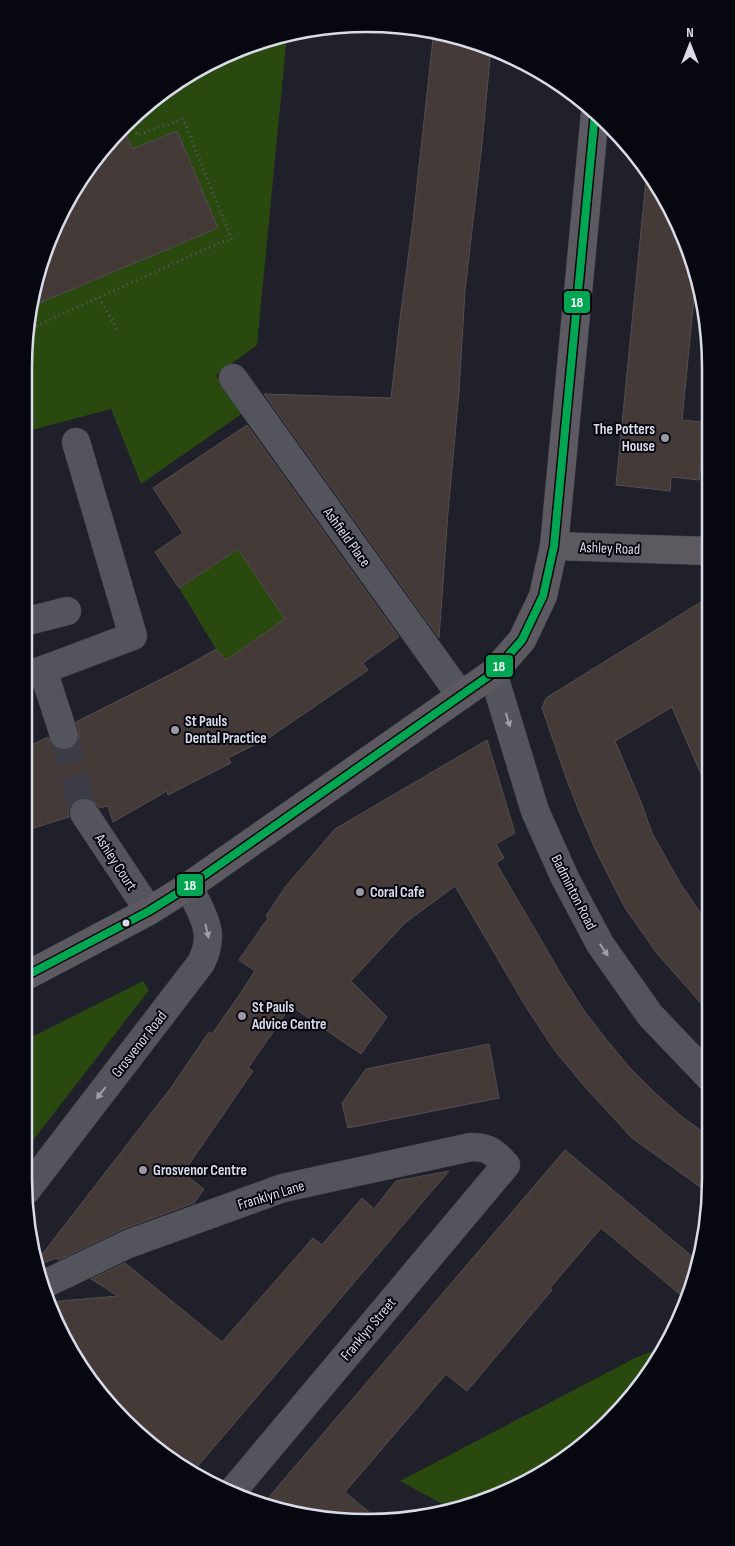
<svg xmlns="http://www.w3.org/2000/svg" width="735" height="1546" viewBox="0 0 735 1546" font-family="'Sofia Sans Condensed',sans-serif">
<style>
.green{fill:#29490f}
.building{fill:#443b38;stroke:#534e4f}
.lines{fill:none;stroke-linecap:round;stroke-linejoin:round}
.minor-tunnel{stroke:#3c3c47;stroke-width:28;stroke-dasharray:28 14;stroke-linecap:butt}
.minor-casing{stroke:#3c3c45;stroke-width:29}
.secondary-casing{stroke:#3c3c45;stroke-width:29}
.path{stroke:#5a5a61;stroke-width:3;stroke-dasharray:1 4;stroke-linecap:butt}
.minor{stroke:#54555c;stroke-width:28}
.secondary{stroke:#5c5a60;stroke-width:28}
.bus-1-casing{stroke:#07070f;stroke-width:11}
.bus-1{stroke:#00a651;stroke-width:8}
.oneway{fill:#9e9faa}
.poi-dot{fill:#999aa6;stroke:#07070f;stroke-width:2}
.bus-dot{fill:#dadbe9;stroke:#07070f;stroke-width:2}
.labels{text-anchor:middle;stroke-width:4;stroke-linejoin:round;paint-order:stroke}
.poi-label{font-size:15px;font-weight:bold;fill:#dadbe9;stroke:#07070f;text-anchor:start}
.street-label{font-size:15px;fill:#dadbe9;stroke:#07070f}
.rim{fill:none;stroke:#dadbe9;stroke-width:2.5}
.line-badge{stroke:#07070f;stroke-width:2}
.badge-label{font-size:14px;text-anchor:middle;font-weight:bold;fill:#fff}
</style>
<rect width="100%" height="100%" fill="#20202a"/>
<g class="green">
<polygon points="287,35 257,345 216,375 243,413 141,484 111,409 24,432 24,367 30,307 218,228 177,131 132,149 124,125 177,82 236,50"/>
<polygon points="238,549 260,582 333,612 286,672 260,636 240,650 246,683 216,649 179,588"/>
<polygon points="143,981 149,990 24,1152 24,1041"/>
<polygon points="666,1346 653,1369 611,1421 520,1487 450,1508 400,1481 635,1358"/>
</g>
<g class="building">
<polygon points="434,30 491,48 482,144 465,291 459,392 448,513 439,638 264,394 391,398 400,319 413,221"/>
<polygon points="123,126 132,149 177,131 218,228 30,307 30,300 50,236 82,176"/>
<polygon points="647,170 685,236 696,278 682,420 709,423 709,461 701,461 699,480 671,477 670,491 616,485"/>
<polygon points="247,425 399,637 363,663 368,670 270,737 228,758 231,763 168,795 167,791 113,822 108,806 100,808 91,799 83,798 76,800 70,806 68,813 69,817 24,831 24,749 48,737 54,747 61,750 69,750 76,745 79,739 79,731 76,722 183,668 216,649 226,660 285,619 238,549 179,588 155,552 183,533 153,488"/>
<polygon points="709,597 710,795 672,707 615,741 641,802 652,833 680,883 710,927 711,1015 656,952 625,908 597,853 581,816 568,783 542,708 546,698"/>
<polygon points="487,740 515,833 496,844 504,858 496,863 565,981 585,1012 606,1039 630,1068 656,1094 681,1116 711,1138 711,1179 710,1194 632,1138 586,1088 555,1051 526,1007 455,886 405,923 351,981 387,1017 361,1054 291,1006 248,1068 253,1071 183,1173 204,1189 194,1203 123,1229 59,1260 56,1258 38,1265 37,1261 173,1085 209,1032 212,1034 238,997 255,971 239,960 268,918 266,916 286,886 335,829"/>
<polygon points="489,1044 499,1098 348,1128 342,1103 366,1069"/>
<polygon points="565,1150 700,1263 688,1301 601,1228 550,1288 552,1290 467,1391 446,1374 345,1492 376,1518 300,1516 263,1504"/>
<polygon points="449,1171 192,1473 177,1464 95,1388 49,1302 118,1296 91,1279 125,1263 222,1342 313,1238 322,1245 362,1198 374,1209 396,1181"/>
</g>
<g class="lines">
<polyline class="minor-tunnel" points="64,735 84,813"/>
<g class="minor-casing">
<g id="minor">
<polyline points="233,378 461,696"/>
<polyline points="24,622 67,611"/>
<polyline points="43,670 64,735"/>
<polyline points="493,673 535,811 565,878 600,944 650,1015 711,1079"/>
<polyline points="24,677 133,636 76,442"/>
<polyline points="84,813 149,911"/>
<path d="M26,1191l175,-228c16,-32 1,-47 -12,-77"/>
<path d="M41,1281l8,1 79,-38 155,-56 188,-41c18,0 23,5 35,18l-275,328"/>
</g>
</g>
<g class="secondary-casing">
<g id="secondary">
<polyline points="554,546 709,551"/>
<polyline points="24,977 149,911 189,886 493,673 522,640 543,596 554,546 595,113"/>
</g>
</g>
<g class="path">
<polyline points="99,298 117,329"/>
<polyline points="27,330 219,243 232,240 183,119 137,135 130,120"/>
</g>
<use href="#minor" class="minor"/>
<use href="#secondary" class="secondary"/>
<g class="bus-1-casing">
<polyline id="bus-1" points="24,977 149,911 189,886 493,673 522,640 543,596 554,546 595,113"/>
</g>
<use href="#bus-1" class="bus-1"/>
</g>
<defs><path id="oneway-solid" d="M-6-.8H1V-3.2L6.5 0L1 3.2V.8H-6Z" transform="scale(1.25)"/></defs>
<g class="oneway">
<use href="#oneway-solid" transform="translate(508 720) rotate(73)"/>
<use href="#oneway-solid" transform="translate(207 931) rotate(77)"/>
<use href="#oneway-solid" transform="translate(604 950) rotate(56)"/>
<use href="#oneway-solid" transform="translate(101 1093) rotate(128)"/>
</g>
<g class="poi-dot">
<circle cx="665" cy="438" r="5"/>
<circle cx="175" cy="730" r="5"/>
<circle cx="360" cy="892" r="5"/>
<circle cx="242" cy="1016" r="5"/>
<circle cx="143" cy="1170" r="5"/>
</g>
<circle class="bus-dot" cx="126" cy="923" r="4.5"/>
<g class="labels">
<g class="poi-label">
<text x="655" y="434" text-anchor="end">The Potters<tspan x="655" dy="17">House</tspan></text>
<text x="185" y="726">St Pauls<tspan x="185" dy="17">Dental Practice</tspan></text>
<text x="370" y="897">Coral Cafe</text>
<text x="252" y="1012">St Pauls<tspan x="252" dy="17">Advice Centre</tspan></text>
<text x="153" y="1175">Grosvenor Centre</text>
</g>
<g class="street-label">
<text transform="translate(347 537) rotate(54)" y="5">Ashfield Place</text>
<text transform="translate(610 548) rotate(2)" y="5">Ashley Road</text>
<text transform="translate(116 862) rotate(57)" y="5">Ashley Court</text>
<text transform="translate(574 892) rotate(63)" y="5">Badminton Road</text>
<text transform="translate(139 1044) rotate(-52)" y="5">Grosvenor Road</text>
<text transform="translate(271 1195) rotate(-17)" y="5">Franklyn Lane</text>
<text transform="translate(368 1329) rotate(-50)" y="5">Franklyn Street</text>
</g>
</g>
<path d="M0 0H735V1546H0ZM367 32H367A335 335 0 0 1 702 367V1179A335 335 0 0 1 367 1514H367A335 335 0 0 1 32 1179V367A335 335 0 0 1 367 32Z" fill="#07070f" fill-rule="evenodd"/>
<path class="rim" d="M367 32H367A335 335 0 0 1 702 367V1179A335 335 0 0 1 367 1514H367A335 335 0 0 1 32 1179V367A335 335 0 0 1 367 32Z"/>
<g class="line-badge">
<rect x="563" y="290" width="28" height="24" rx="5" fill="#00a651"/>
<rect x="485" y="654" width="29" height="24" rx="5" fill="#00a651"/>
<rect x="176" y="873" width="28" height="24" rx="5" fill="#00a651"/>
</g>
<g class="badge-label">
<text x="577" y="307">18</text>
<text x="499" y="671">18</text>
<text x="190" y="890">18</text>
</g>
<g transform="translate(690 45)" stroke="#07070f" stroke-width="4" paint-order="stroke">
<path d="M0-4L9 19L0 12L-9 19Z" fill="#dadbe9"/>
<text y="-8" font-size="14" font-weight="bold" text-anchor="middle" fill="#dadbe9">N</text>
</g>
</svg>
